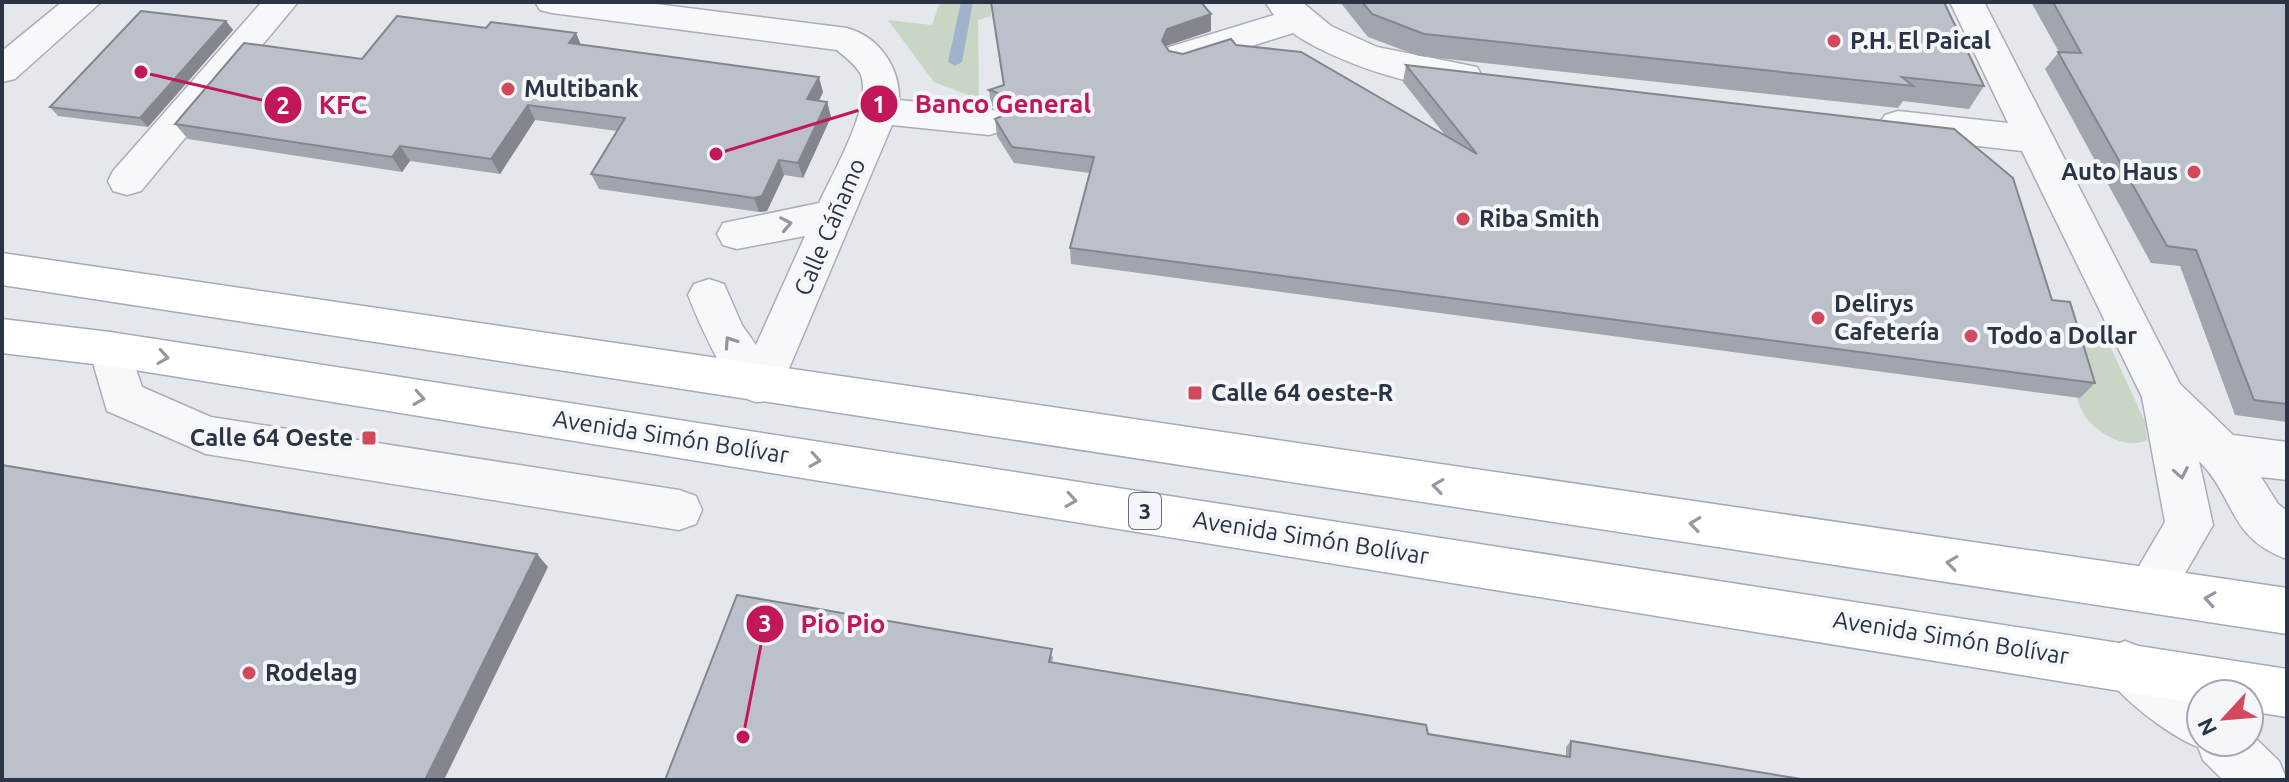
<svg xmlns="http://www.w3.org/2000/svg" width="2289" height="782" viewBox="0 0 2289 782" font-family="Ubuntu,sans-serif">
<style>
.green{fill:#c9d6c5}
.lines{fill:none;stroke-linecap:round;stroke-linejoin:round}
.stream{fill:#9fb4cc;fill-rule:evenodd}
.minor-casing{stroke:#a9aeb7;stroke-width:3}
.major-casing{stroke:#a3abb8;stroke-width:3}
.minor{fill:#f7f8fa;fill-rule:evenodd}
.major{fill:#fff;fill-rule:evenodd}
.wall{fill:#a1a5ae}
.shaded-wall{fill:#83868d}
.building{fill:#bbc0ca;stroke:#83868d;stroke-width:2}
.oneway{stroke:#9196a0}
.oneway2{stroke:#959aa2}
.poi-dot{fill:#d1495b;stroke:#f4f6f9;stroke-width:3}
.labels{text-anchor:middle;stroke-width:8;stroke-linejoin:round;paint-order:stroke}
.shield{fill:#f4f6f9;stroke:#676e7b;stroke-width:2}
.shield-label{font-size:22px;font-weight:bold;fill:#2b3445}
.poi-label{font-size:24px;font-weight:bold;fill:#2b3445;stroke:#f4f6f9;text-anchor:start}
.street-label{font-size:24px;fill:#2b3445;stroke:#f4f6f9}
.leader{fill:none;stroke:#c2185b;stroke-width:3}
.callout-dot{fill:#c2185b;stroke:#f4f6f9;stroke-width:3}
.mark-label{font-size:24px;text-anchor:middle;font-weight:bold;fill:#fff}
.callout-label{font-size:26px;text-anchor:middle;font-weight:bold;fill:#c2185b;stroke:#f4f6f9;stroke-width:8;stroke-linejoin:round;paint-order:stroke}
</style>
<rect width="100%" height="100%" fill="#e4e7ec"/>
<g class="green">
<polygon points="940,2 991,2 991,16 978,20 979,99 934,82 888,20 932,25"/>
<path d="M2063,346h47l35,76 2,18c-20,11 -53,-8 -64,-27 -10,-19 -13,-47 -20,-67z"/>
</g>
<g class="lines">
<polygon class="stream" points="961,2 973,2 962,62 955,66 948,62"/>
<g class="minor-casing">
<g id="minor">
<polygon points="62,2 101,2 15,79 2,82 2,51"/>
<polygon points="262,2 298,2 141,191 127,195 113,191 108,181 113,171"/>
<path d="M535,2h105l207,26c32,9 53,39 52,72l90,9 13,4 6,9 -6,9 -13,4 -97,-10 -110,260 -6,13c-11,3 -20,7 -30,0 -20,-13 -49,-80 -58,-103l6,-11 15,-5 15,5 18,41 14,20 49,-109 -68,13 -14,-4 -6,-11 6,-11 96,-20c13,-29 56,-101 41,-130 -5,-9 -15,-16 -23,-23l-285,-37 -12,-3z"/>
<path d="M1265,2h37l29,24 46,21 100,20 5,9 -5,9c-45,12 -147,-25 -184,-52l-111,35 -13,-3 -5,-9 5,-9 105,-32z"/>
<path d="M1950,2h34l196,382 53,51 54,7v38l-26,-3 17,27 9,7v48c-59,-21 -51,-61 -88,-98l14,64 -47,81 -17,6 -17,-6 -7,-16 40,-68 -23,-125 -120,-246 -124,-14 -13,-4 -6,-9 6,-9 13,-4 110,12z"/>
<polygon points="110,332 125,337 142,387 211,417 679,490 696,496 702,510 696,524 679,530 206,454 107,411 89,349 95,337"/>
<path d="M2125,641l18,7 61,46h-3v48h48v-10l30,29 8,19h-64l-20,-20 -5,-13c-30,-12 -86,-54 -98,-82l7,-17z"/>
</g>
</g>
<g class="major-casing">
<g id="major">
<polygon points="2,253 2287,588 2287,634 2,285"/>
<polygon points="2,319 110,332 2287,669 2287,717 2249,711 2249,694 2201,694 2201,704 110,366 2,353"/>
</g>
</g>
<use href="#minor" class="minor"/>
<use href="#major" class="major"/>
</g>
<g class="wall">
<polygon points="1340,2 1944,2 1984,86 1969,109 1903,101 1898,108 1419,56 1368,37"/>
<polygon points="2031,2 2287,2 2287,422 2235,415 2180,266 2151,263 2045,69 2059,52"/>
<polygon points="1211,14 1211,31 1166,46 1166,47 1169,51 1183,54 1236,45 1445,135 1403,82 1406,65 2052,300 2095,383 2080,398 1071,264 1070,248 1090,173 1014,163 997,136 995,119 1002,116 1004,112 1003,110 991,106 989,90 1003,85 993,16"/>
<polygon points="226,21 233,30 148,127 58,116 50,107"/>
<polygon points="486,28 576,33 581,45 823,92 819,101 827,102 831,117 803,178 784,175 767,211 759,212 599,189 591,174 617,131 535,120 500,174 410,161 402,172 188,139 175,124 362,59"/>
<polygon points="1053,656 1052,663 1428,734 1566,756 1566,747 1571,741 1807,780 665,780"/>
</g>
<g class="shaded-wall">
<polygon points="1211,14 1211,31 1166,46 1161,57 1162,41 1167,29"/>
<polygon points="226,21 233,30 148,127 140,118"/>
<polygon points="576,33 582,48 569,43"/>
<polygon points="819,77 823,92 812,114 807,99"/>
<polygon points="827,102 831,117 803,178 798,163"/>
<polygon points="528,105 535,120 500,174 491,159"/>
<polygon points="400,146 410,161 402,172 392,157"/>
<polygon points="779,160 784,175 767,211 759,212 754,198"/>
<polygon points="537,554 548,567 444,780 425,780"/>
</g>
<g class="building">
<polygon points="991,2 1201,2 1211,14 1167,29 1162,41 1169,51 1183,54 1231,39 1236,45 1301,52 1477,154 1406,65 1954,129 2013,178 2052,300 2070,302 2095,383 1070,248 1094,157 1012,147 995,119 1002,116 1009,104 1001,94 989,90 1004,85"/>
<polygon points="1362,2 1944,2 1984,86 1902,77 1913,86 1424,34 1372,14"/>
<polygon points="2053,2 2287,2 2287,404 2254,400 2196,250 2167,246 2058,52 2081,53"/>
<polygon points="141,11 226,21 140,118 50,107"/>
<polygon points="397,16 486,28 491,22 576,33 569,43 819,77 807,99 827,102 798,163 779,160 762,196 754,198 591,174 625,118 528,105 491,159 400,146 392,157 175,124 244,43 362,59"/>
<polygon points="2,465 537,554 425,780 2,780"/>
<polygon points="737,595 1052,649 1049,662 1426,725 1428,734 1570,757 1571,741 1807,780 665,780"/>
</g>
<defs><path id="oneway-chevron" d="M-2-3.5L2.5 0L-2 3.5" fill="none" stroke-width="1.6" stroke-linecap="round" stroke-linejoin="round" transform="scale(2)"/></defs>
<g class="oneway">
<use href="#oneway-chevron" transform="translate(786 224) rotate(-11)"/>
<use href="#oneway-chevron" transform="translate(730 342) rotate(-124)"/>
<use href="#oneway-chevron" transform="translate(2181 473) rotate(79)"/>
</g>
<g class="oneway2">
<use href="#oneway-chevron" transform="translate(163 357) rotate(9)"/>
<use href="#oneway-chevron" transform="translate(419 398) rotate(9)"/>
<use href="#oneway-chevron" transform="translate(815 460) rotate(9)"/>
<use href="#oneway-chevron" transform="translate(1438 486) rotate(-172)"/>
<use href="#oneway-chevron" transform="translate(1071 500) rotate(9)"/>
<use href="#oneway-chevron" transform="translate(1695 524) rotate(-172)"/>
<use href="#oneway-chevron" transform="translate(1952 563) rotate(-172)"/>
<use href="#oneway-chevron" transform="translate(2210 599) rotate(-171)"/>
</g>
<g class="poi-dot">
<circle cx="1834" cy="41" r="8"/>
<circle cx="508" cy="89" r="8"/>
<circle cx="2194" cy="172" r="8"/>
<circle cx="1463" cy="219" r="8"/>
<circle cx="1818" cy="318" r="8"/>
<circle cx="1971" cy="336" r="8"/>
<rect x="1187" y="385" width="16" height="16" rx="4"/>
<rect x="361" y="430" width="16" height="16" rx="4"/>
<circle cx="249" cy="673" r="8"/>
</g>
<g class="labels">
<rect class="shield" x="1129" y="493" width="32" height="36" rx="6"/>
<g class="shield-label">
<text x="1145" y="519">3</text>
</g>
<g class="poi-label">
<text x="1850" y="49">P.H. El Paical</text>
<text x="524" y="97">Multibank</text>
<text x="2178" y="180" text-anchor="end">Auto Haus</text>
<text x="1479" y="227">Riba Smith</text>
<text x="1834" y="312">Delirys<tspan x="1834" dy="28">Cafetería</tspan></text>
<text x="1987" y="344">Todo a Dollar</text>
<text x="1211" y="401">Calle 64 oeste-R</text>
<text x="353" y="446" text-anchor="end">Calle 64 Oeste</text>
<text x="265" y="681">Rodelag</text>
</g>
<g class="street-label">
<text transform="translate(830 227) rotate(-67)" y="8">Calle Cáñamo</text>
<text transform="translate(671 437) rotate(9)" y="8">Avenida Simón Bolívar</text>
<text transform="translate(1311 538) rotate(9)" y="8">Avenida Simón Bolívar</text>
<text transform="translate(1951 638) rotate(9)" y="8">Avenida Simón Bolívar</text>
</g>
</g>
<path class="leader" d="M716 154L879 104M141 72L283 105M743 737L765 624"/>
<g class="callout-dot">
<circle cx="716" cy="154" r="8"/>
<circle cx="141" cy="72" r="8"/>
<circle cx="743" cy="737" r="8"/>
<circle cx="879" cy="104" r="20"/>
<circle cx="283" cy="105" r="20"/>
<circle cx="765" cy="624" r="20"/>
</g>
<g class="mark-label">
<text x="879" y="113">1</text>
<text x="283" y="114">2</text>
<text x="765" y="632">3</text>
</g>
<g class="callout-label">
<text x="1003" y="113">Banco General</text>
<text x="343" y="114">KFC</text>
<text x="843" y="633">Pio Pio</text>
</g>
<rect width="2289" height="782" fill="none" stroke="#2b3445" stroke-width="8"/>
<g transform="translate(2225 718) rotate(244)"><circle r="38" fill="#f4f6f9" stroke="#a4a8b1" stroke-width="2"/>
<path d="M0-6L14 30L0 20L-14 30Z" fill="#d1495b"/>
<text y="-12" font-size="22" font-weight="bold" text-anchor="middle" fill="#2b3445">N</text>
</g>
</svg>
